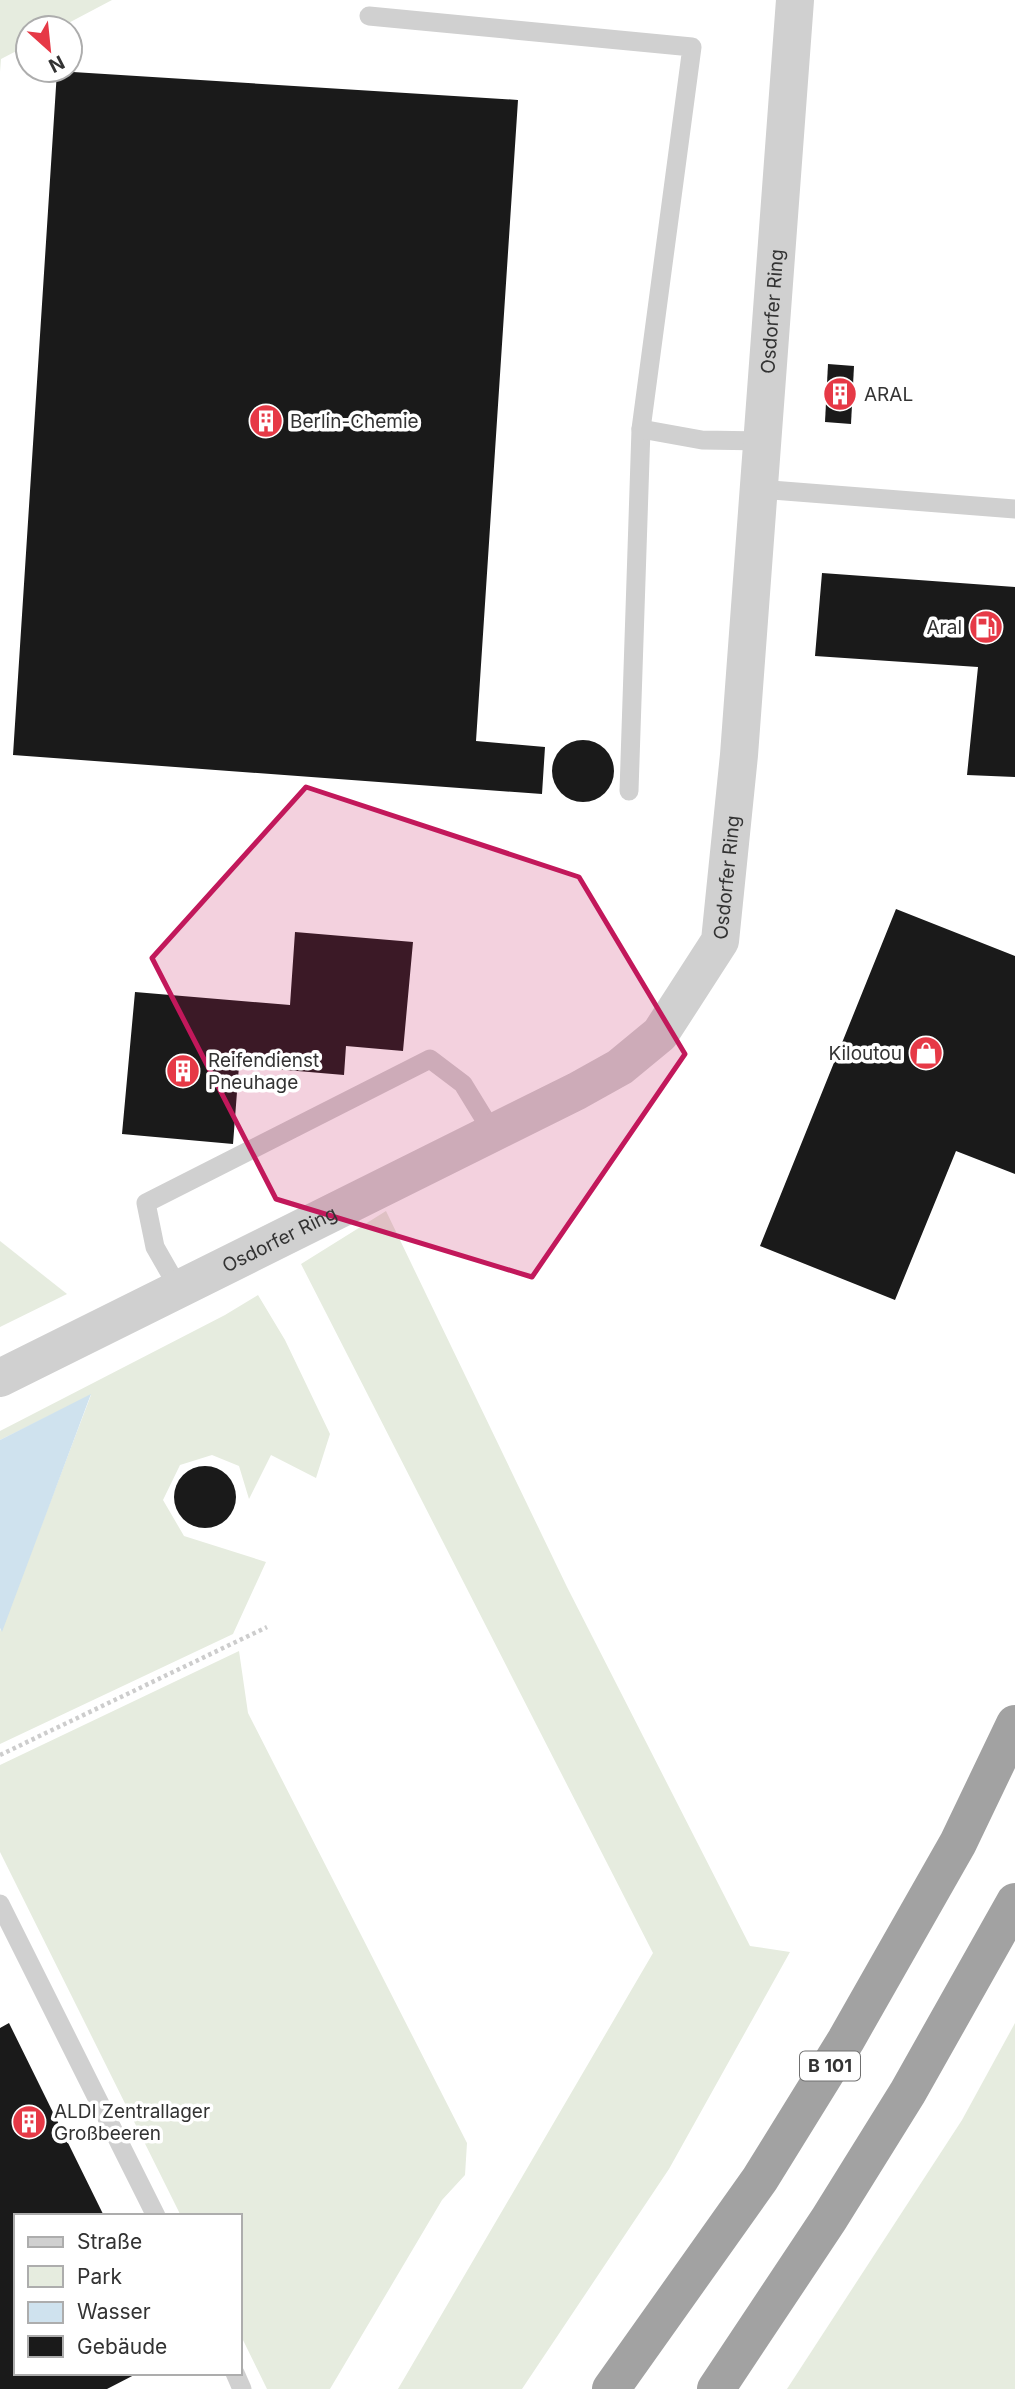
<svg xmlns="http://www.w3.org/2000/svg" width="1015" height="2389" viewBox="0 0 1015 2389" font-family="Inter,sans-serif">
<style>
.green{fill:#e6ecdf}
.water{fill:#cfe2ee}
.building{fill:#1a1a1a}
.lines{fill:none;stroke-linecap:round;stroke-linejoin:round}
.path{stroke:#cdcdcd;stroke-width:4.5;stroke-dasharray:3.5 3.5;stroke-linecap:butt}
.service{stroke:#d0d0d0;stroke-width:19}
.minor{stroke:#d0d0d0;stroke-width:38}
.trunk{stroke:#a2a2a2;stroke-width:38}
.marked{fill:#c2185b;fill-opacity:0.2;stroke:#c2185b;stroke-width:5;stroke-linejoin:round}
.labels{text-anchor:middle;stroke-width:7;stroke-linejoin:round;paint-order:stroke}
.shield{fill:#fff;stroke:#707070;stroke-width:2}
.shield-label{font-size:18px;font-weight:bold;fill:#333}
.street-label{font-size:19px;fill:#333;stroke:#fff}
.poi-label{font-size:19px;fill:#333;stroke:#fff;text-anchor:start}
</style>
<rect width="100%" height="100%" fill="#fff"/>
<g class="green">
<polygon points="0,0 112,0 59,28 28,28 28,45 1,59 0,72"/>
<polygon points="386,1211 567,1587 750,1946 790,1952 669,2169 522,2389 398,2389 653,1953 301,1264"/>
<polygon points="0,1241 67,1294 0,1327"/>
<polygon points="258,1295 285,1340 330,1434 316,1478 271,1455 249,1499 239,1466 212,1455 180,1465 163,1500 184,1536 266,1562 233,1634 0,1744 0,1628 1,1631 91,1395 0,1440 0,1431 225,1315"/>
<polygon points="239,1651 248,1713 467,2143 465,2175 442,2200 330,2389 267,2389 240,2334 240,2216 181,2216 0,1852 0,1765"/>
<polygon points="1015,2023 1015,2389 787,2389 962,2120"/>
</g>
<polygon class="water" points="91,1394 2,1632 0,1628 0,1440"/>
<g class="building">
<polygon points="57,71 518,100 476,741 545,747 542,794 13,755"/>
<polygon points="828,364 854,366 851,424 825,422"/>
<polygon points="822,573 1015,587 1015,777 967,775 978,667 815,656"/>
<circle cx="583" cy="771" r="31"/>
<polygon points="896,909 1015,956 1015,1174 956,1151 895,1300 760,1246"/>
<polygon points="295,932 413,942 403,1051 346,1046 344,1075 239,1066 233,1144 122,1134 135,992 290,1005"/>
<circle cx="205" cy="1497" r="31"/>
<polygon points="9,2023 104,2216 16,2216 16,2373 138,2373 107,2389 0,2389 0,2028"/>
</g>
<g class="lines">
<polyline class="path" points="0,1755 267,1627"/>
<g class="service">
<polyline points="369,16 692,47 641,429 629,791"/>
<polyline points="641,429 702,440 764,441"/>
<polyline points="759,489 1015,509"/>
<polyline points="179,1289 155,1247 146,1203 430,1059 463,1084 493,1133"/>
<polyline points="0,1904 156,2216"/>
<polyline points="235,2373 242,2389"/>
</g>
<path class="minor" id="s1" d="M0,1378l577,-287 43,-24 40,-33 60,-93 19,-186 56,-755"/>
<g class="trunk">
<polyline points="611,2389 760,2179 846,2040 958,1843 1015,1724"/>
<polyline points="716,2389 829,2219 908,2092 1015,1902"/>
</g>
</g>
<path class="marked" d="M306,787l273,90 106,177 -153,223 -256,-78 -124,-241z"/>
<defs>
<g id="building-disc" transform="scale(1.75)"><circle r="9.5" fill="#e63946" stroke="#fff"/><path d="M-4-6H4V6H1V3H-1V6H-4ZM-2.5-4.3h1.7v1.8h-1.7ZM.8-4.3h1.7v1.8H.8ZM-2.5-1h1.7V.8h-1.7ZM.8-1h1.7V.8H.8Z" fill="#fff"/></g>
<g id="fuel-disc" transform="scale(1.75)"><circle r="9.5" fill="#e63946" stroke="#fff"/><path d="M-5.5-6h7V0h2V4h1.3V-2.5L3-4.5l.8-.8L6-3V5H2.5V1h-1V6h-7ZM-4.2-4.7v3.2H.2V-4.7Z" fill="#fff"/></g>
<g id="shop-disc" transform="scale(1.75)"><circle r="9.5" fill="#e63946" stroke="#fff"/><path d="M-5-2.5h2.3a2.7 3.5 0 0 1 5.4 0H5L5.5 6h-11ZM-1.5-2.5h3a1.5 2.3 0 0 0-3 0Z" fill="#fff"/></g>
</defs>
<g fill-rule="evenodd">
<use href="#building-disc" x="840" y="394"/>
<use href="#building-disc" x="266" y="421"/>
<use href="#fuel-disc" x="986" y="627"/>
<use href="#shop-disc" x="926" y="1053"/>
<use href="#building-disc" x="183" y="1071"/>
<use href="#building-disc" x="29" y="2122"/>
</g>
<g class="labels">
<rect class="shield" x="800" y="2051.5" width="60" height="29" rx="5"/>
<g class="shield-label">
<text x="830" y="2072">B 101</text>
</g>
<g class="street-label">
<text dy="7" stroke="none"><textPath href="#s1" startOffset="1488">Osdorfer Ring</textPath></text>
<text dy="7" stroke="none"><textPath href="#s1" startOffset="920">Osdorfer Ring</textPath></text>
<text dy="7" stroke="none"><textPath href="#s1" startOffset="312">Osdorfer Ring</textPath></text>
</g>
<g class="poi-label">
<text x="864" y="401">ARAL</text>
<text x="290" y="428">Berlin-Chemie</text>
<text x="962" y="634" text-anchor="end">Aral</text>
<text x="902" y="1060" text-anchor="end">Kiloutou</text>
<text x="208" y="1067">Reifendienst<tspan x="208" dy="22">Pneuhage</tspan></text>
<text x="54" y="2118">ALDI Zentrallager<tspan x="54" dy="22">Großbeeren</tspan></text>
</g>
</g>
<rect x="14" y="2214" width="228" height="161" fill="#ffffff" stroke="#adadad" stroke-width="2"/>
<rect x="28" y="2237" width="35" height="10" fill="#d0d0d0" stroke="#adadad" stroke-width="2"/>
<text x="77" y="2249" font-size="21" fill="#333333">Straße</text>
<rect x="28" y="2266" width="35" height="21" fill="#e6ecdf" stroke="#adadad" stroke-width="2"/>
<text x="77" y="2284" font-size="21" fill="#333333">Park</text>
<rect x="28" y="2302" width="35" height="21" fill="#cfe2ee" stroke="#adadad" stroke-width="2"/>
<text x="77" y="2319" font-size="21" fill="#333333">Wasser</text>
<rect x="28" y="2336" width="35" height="21" fill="#1a1a1a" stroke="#adadad" stroke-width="2"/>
<text x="77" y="2354" font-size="21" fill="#333333">Gebäude</text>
<g transform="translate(49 49) rotate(153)"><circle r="33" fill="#ffffff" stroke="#adadad" stroke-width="2"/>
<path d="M0-5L12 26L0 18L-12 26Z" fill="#e63946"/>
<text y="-10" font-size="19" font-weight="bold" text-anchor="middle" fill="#333333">N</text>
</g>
</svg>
